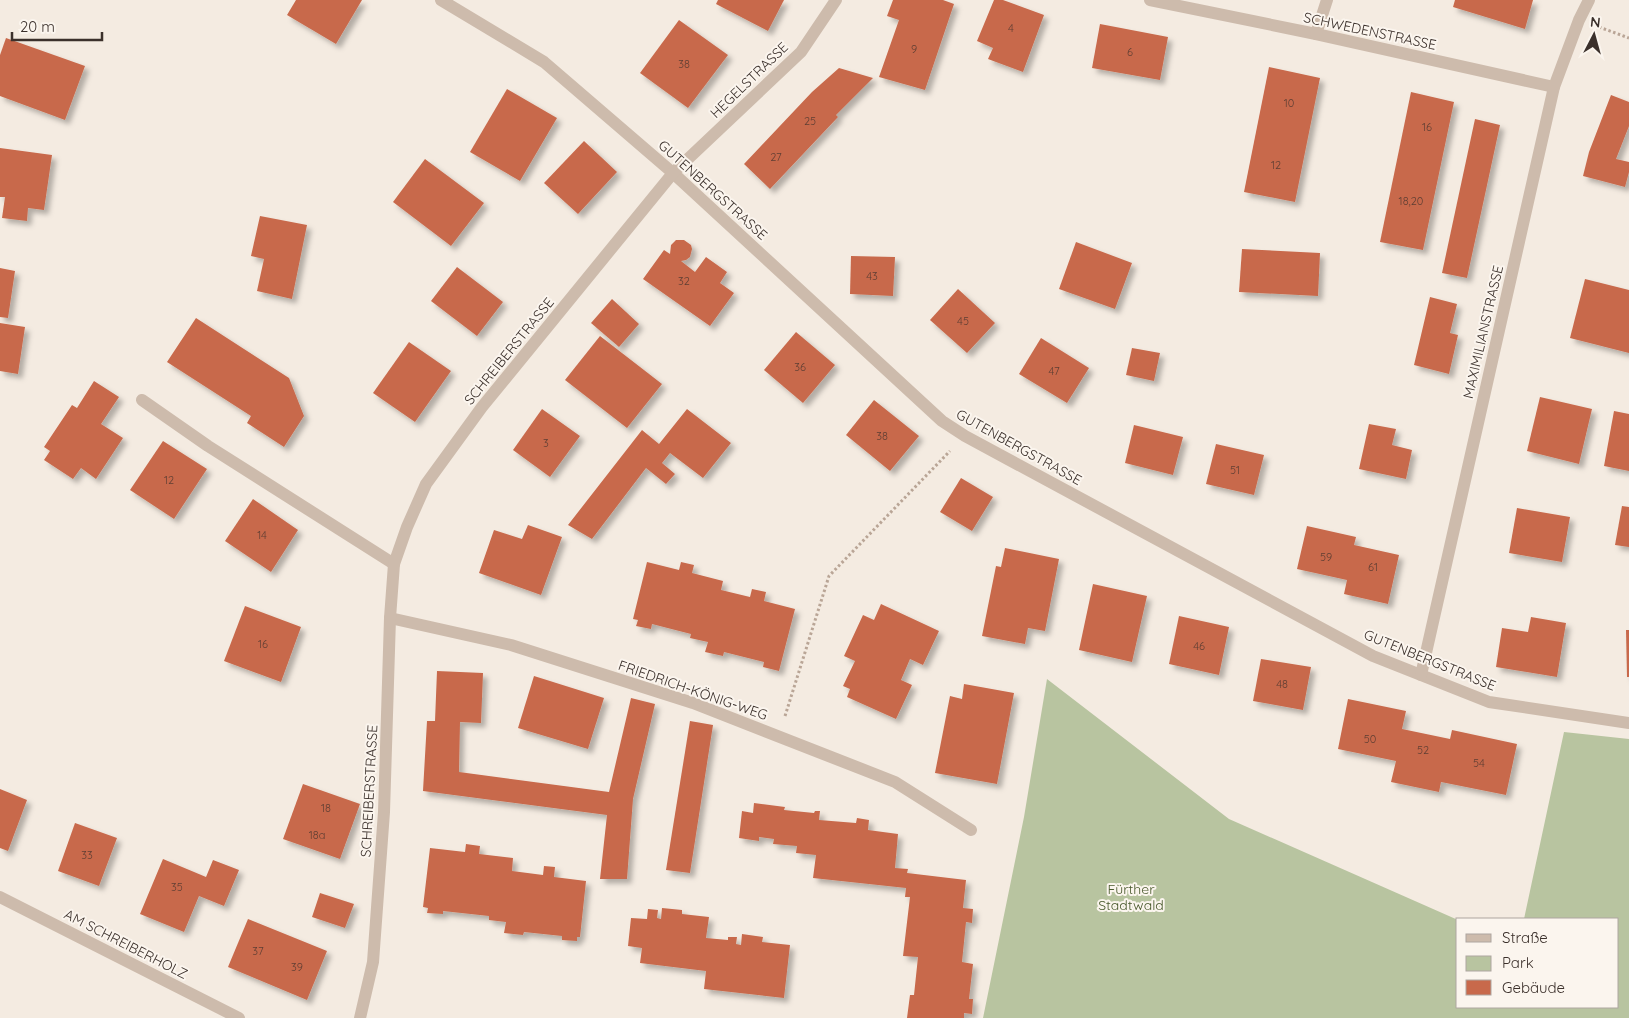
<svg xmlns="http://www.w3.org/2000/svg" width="1629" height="1018" viewBox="0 0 1629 1018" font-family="Quicksand,sans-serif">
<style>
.green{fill:#b8c4a0}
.building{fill:#c8694b;filter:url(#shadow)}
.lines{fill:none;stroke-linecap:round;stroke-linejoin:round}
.path{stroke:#b9a596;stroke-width:3;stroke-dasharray:2.5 2.5;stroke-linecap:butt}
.lane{stroke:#cdbbac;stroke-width:12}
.street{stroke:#cdbbac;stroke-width:12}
.labels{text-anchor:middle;stroke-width:4;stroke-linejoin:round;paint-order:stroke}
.number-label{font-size:11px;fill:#5e3e33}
.street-label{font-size:14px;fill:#3b302b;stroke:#fbf5ee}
.park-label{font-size:14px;fill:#4a5a2e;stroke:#fbf5ee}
</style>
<defs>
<filter id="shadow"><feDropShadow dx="4.5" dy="4.5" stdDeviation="2.5" flood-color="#0004"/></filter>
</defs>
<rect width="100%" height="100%" fill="#f4ebe1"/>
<polygon class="green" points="1047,679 1229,819 1458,920 1458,1007 1618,1007 1618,919 1524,919 1564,732 1629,739 1629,1018 983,1018 1024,817"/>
<g class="building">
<polygon points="296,0 362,0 336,44 287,15"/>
<polygon points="718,0 784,0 768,31 716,4"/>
<polygon points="893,0 943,0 954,4 925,90 879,77 899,20 887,16"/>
<polygon points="994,0 1003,0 1044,15 1023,72 988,59 993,48 977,41"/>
<polygon points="1455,0 1533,0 1525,29 1453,7"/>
<polygon points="679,20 728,55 688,108 640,73"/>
<polygon points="1100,24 1168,37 1160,80 1092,68"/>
<polygon points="6,38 85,66 65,120 0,96 0,55"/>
<polygon points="1269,67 1320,78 1295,202 1244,192"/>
<polygon points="839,68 873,78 836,115 838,117 770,189 744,164 812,92"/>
<polygon points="507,89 557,118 520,181 470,152"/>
<polygon points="1411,92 1454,102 1423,250 1380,242"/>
<polygon points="1611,95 1629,102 1629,126 1616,159 1629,162 1629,172 1625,187 1583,176 1589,152"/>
<polygon points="1475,119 1500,125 1467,278 1442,273"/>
<polygon points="584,141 617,172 578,214 544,183"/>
<polygon points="0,148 52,155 44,210 28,208 27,221 2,218 5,197 0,197"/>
<polygon points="425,159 484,203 451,246 393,202"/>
<polygon points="260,216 307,225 292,299 257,291 264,259 251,256"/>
<polygon points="676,240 684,240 691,245 692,249 690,257 686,260 681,261 695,272 706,257 727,272 720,283 734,293 710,326 643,279 664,250 670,254 671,245"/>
<polygon points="1076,242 1132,263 1115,309 1059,289"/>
<polygon points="1242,249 1320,253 1318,296 1239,292"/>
<polygon points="851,256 895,257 893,296 850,294"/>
<polygon points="457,267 503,302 477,336 431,301"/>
<polygon points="0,268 15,271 8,318 0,317"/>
<polygon points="1585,279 1629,290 1629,353 1570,338"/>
<polygon points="958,289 995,323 967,353 930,320"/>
<polygon points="1430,297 1457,304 1450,333 1458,335 1449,374 1414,365"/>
<polygon points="612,299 639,324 619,347 591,323"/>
<polygon points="196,318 289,378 304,416 284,447 247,423 251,416 167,362"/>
<polygon points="0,323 25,327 18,374 0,371"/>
<polygon points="796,332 835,365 803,403 764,370"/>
<polygon points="600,336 662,384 627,428 565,380"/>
<polygon points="1041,338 1089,368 1067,403 1019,374"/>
<polygon points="409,342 451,371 415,422 373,393"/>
<polygon points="1132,348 1160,353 1154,381 1126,375"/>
<polygon points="94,381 119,397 101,424 123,438 96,479 81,468 73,479 44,460 50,451 44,447 72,405 77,408"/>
<polygon points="1540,397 1592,409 1579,464 1527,451"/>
<polygon points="874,400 919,436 890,471 846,435"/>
<polygon points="542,409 580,436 550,477 513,450"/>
<polygon points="687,409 731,443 703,478 670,453 662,463 675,474 666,484 646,468 592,539 568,525 642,430 659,444"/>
<polygon points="1614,411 1629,414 1629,471 1604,466"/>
<polygon points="1369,424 1396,429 1392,445 1412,450 1406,479 1359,469"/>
<polygon points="1134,425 1183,437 1173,475 1125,463"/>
<polygon points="163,441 207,469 174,519 130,490"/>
<polygon points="1216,444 1264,455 1254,495 1206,484"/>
<polygon points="961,478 993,497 972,531 940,512"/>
<polygon points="253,499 298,530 271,572 225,541"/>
<polygon points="1622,506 1629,507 1629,547 1615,545"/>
<polygon points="1517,508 1570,517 1562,562 1509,553"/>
<polygon points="528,525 562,537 541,595 479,573 494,530 522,539"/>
<polygon points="1307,526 1356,537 1354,545 1399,555 1388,604 1344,594 1347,580 1297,569"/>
<polygon points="1005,548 1059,559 1045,631 1028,628 1025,644 982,636 996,566 1001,567"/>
<polygon points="647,562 679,570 681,562 694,565 692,573 723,581 721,590 750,597 752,589 766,592 764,601 795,609 779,671 763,667 764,662 724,652 723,656 705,652 708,642 690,638 691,634 652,624 651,629 636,626 638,620 633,619"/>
<polygon points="1093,584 1147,596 1132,662 1079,650"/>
<polygon points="881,604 939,631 923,665 910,659 901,680 912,685 896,719 847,697 850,689 843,686 855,661 844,656 863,615 874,620"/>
<polygon points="245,606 301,627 281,682 224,661"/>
<polygon points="1179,616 1229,627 1219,675 1169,664"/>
<polygon points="1531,617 1566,623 1557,677 1496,667 1502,628 1528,632"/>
<polygon points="1626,630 1629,630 1629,677 1627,677"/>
<polygon points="1261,659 1311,667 1303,710 1253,701"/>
<polygon points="437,671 483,673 481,723 460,722 459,772 609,792 631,698 655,704 633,799 627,879 600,879 607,815 423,791 427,721 435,721"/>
<polygon points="534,676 604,698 588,749 518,728"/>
<polygon points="964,684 1014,693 997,784 935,773 950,696 962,699"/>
<polygon points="1348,699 1406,711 1402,729 1450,739 1452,730 1517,744 1506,795 1441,782 1439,792 1391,782 1396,761 1338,749"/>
<polygon points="690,721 713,725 690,873 666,870"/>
<polygon points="303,784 360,804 340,859 283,839"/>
<polygon points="0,789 27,800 8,851 0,848"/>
<polygon points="754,803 785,807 784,810 814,813 815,811 820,811 819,820 856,823 857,818 869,820 868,830 898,834 895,868 908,869 907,873 966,880 963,908 973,909 972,923 966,922 962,962 973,964 969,999 973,999 972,1014 964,1013 964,1018 907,1018 910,995 914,995 918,957 903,956 910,897 905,897 906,888 813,878 816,855 796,853 797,846 773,844 774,839 759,837 759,841 739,838 742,811 753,813"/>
<polygon points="75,823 117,838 99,886 58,871"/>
<polygon points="466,844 480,846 479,854 513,858 512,871 543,875 544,866 555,867 554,877 586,881 580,937 577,937 577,941 562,940 562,936 524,932 523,935 504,933 506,922 489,920 489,916 443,911 443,914 427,913 428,908 423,907 430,848 465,852"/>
<polygon points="163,859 206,877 213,860 239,870 224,906 199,896 184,932 140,914"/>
<polygon points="320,893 354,904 345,928 312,917"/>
<polygon points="662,908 682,910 682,914 709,917 706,938 728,940 728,937 737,937 736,944 741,945 742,934 763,937 762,942 790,945 784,998 704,989 706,971 640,963 642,948 628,946 631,918 647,919 648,909 658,910 657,918 661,919"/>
<polygon points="248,919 327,951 307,1000 228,967"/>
</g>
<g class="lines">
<g class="path">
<polyline points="1599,27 1629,38"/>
<polyline points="785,716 829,576 950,451"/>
</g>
<polyline class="lane" points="142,400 208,446 394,564"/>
<g class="street">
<polyline points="441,0 544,62 673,173 942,421 965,436 1373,656 1489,702 1629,723"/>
<polyline points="1150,0 1316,34 1554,87"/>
<polyline points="1316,34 1327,0"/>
<polyline points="390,618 511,645 693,703 895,782 971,830"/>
<polyline points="1421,675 1554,87 1579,20 1589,0"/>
<polyline points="0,897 239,1018"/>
<polyline points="360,1018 373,962 384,812 390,618 394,564 407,527 426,484 482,407 673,173 801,52 836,0"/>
</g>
</g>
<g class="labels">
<g class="number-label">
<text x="1011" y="32">4</text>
<text x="914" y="53">9</text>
<text x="1130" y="56">6</text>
<text x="684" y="68">38</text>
<text x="1289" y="107">10</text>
<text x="810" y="125">25</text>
<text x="1427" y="131">16</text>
<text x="776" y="161">27</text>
<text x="1276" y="169">12</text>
<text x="1411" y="205">18,20</text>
<text x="872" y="280">43</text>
<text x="684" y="285">32</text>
<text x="963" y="325">45</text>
<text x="800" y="371">36</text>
<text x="1054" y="375">47</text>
<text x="882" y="440">38</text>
<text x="546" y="447">3</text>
<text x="1235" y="474">51</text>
<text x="169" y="484">12</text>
<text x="262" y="539">14</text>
<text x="1326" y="561">59</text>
<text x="1373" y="571">61</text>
<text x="263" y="648">16</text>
<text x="1199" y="650">46</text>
<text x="1282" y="688">48</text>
<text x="1370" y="743">50</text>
<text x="1423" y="754">52</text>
<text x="1479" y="767">54</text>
<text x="326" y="812">18</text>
<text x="317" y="839">18a</text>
<text x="87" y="859">33</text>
<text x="177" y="891">35</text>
<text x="258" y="955">37</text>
<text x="297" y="971">39</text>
</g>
<g class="street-label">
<text transform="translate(1370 31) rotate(12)" y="5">SCHWEDENSTRASSE</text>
<text transform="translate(749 80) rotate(-44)" y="5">HEGELSTRASSE</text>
<text transform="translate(713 190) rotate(42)" y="5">GUTENBERGSTRASSE</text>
<text transform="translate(1483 332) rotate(-77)" y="5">MAXIMILIANSTRASSE</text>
<text transform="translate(509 351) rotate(-51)" y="5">SCHREIBERSTRASSE</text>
<text transform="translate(1019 447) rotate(29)" y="5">GUTENBERGSTRASSE</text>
<text transform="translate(1430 660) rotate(22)" y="5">GUTENBERGSTRASSE</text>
<text transform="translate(693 690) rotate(19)" y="5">FRIEDRICH-KÖNIG-WEG</text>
<text transform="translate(369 791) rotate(-87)" y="5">SCHREIBERSTRASSE</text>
<text transform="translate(126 944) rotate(27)" y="5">AM SCHREIBERHOLZ</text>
</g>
<g class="park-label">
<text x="1131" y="894">Fürther<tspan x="1131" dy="16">Stadtwald</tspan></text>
</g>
</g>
<rect x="1456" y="918" width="162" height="90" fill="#fbf5ee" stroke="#aea6a0"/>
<rect x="1466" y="934" width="25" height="8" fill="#cdbbac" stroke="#aea6a0"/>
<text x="1502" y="943" font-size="15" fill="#3b302b">Straße</text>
<rect x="1466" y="956" width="25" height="15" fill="#b8c4a0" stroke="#aea6a0"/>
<text x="1502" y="968" font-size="15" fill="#3b302b">Park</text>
<rect x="1466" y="980" width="25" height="15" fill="#c8694b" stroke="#aea6a0"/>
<text x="1502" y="993" font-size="15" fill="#3b302b">Gebäude</text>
<g transform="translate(1594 35) rotate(6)" stroke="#fbf5ee" stroke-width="4" paint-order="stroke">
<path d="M0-4L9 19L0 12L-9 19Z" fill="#3b302b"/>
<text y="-8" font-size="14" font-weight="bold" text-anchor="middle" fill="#3b302b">N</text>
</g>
<path d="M12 32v8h90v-8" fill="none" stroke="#3b302b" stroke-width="2.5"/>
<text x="20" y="32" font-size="15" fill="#3b302b" stroke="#fbf5ee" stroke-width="4" paint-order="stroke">20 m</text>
</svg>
